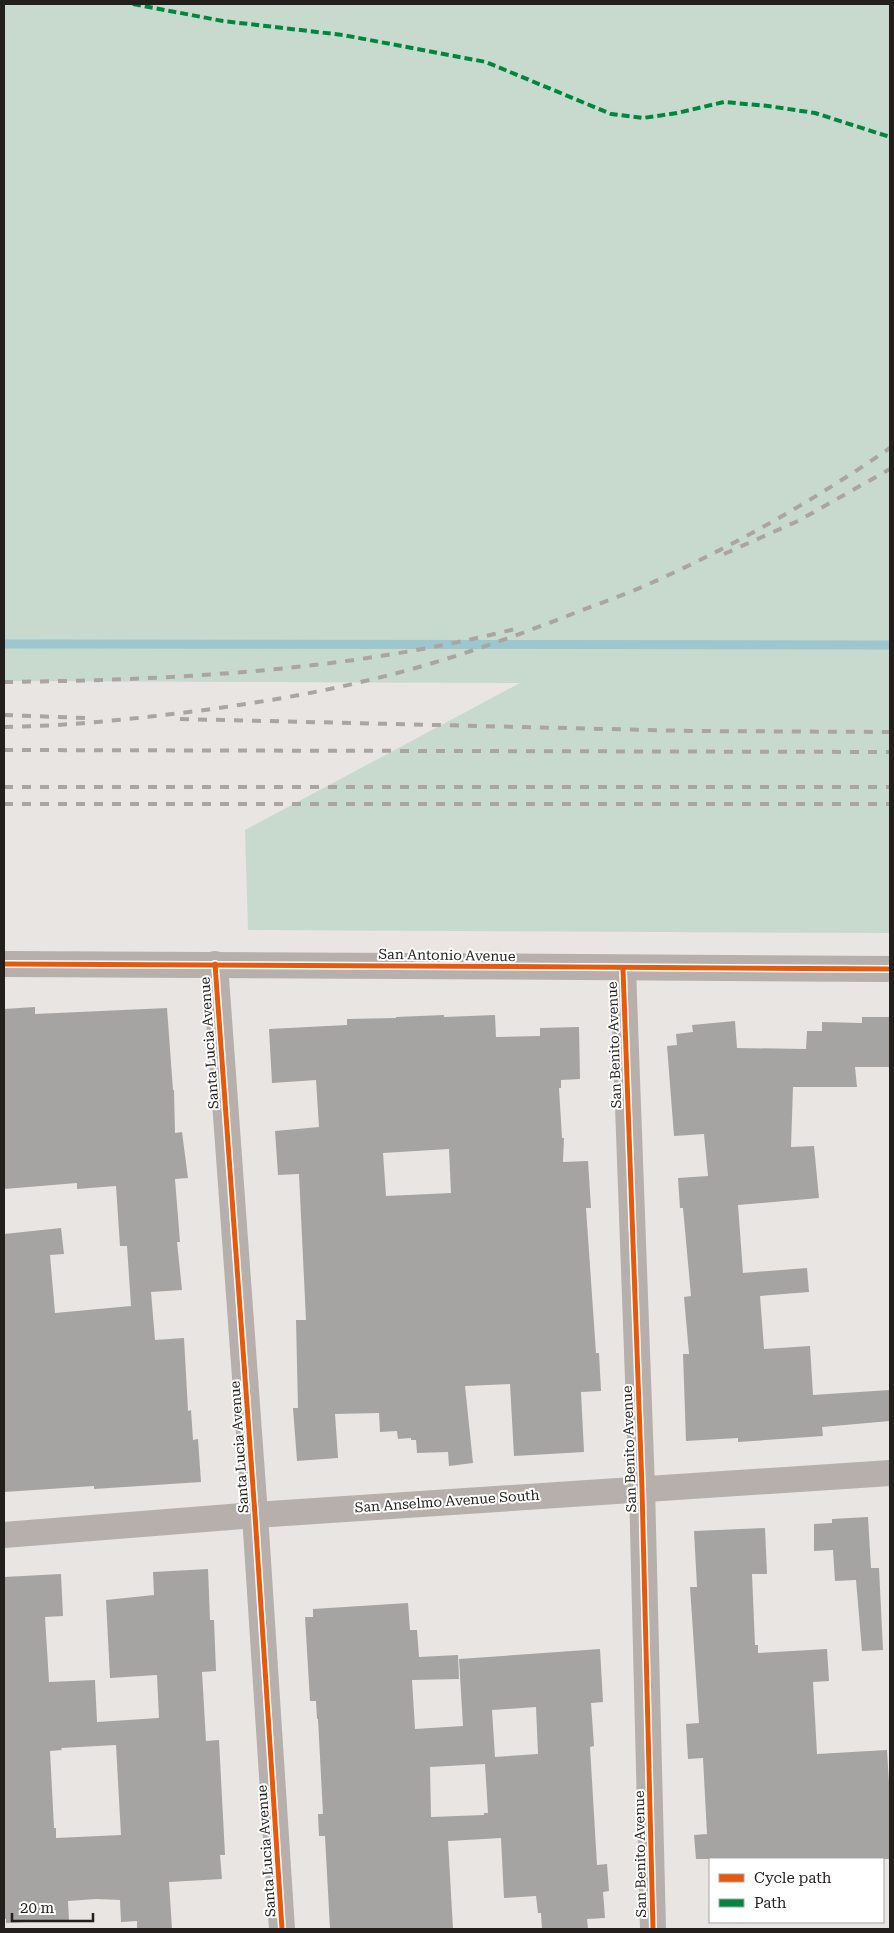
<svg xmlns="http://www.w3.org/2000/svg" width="894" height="1933" viewBox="0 0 894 1933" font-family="'Roboto Serif',serif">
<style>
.green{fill:#c8dace}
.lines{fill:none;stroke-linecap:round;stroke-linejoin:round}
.stream{stroke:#9cc7ce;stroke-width:9}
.building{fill:#a6a4a2;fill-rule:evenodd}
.minor{stroke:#b6afab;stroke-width:26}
.rail{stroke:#aaa5a1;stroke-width:4;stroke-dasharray:9 9;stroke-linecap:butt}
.quiet{stroke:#00873e;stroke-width:4;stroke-dasharray:8 4;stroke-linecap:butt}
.cycleway-casing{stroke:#fff;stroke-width:8}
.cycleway{stroke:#e8590c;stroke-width:5}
.labels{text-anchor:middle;stroke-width:4;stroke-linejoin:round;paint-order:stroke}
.street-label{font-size:14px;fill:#221f1d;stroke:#fff}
</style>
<rect width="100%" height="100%" fill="#e8e5e2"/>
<polygon class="green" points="4,4 890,4 890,933 248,930 245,830 520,683 4,681"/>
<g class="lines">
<polyline class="stream" points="4,644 890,645"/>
</g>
<g class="building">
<polygon points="35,1007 35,1014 167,1008 173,1090 174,1090 175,1133 182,1132 188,1178 175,1179 180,1242 177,1242 182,1290 151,1292 155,1340 184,1338 188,1411 191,1410 193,1440 198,1439 201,1482 94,1489 94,1486 4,1492 4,1234 61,1228 64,1254 50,1255 55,1313 131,1306 127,1246 120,1246 116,1186 77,1189 77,1183 4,1189 4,1009"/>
<path d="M444,1015v2l51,-2 1,22 44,-1v-8l39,-1 1,52 -19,1v8h-2l3,50h2l-1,24 25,-1 3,47h-5l10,145h3l2,38 -20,1 3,60 -70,4 -4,-72 -45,2 8,77 -24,3 -1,-14 -31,1 -1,-13h-5v-2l-13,1 -1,-8 -17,1 -1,-19 -44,1 3,44 -41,3 -4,-53h5l-2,-88h10l-7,-146 -21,1 -3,-44 44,-4 -3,-47 -44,3 -3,-54 78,-4v-6l49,-1v-1zM449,1149l2,44 -65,3 -3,-43z"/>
<polygon points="862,1017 890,1017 890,1067 855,1067 857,1087 793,1087 791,1147 814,1146 819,1198 738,1205 743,1273 807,1268 809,1292 760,1296 764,1349 810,1346 813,1395 890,1390 890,1421 822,1427 823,1436 738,1442 738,1438 686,1441 683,1354 689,1354 684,1297 691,1296 683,1208 680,1208 678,1178 708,1176 704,1134 674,1136 667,1046 677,1045 676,1034 693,1032 692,1025 735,1021 737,1048 806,1049 807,1031 822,1031 822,1022 862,1023"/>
<polygon points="868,1517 871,1568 879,1568 883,1650 862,1651 856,1580 835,1581 833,1550 814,1551 814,1524 832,1523 832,1519"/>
<polygon points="765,1528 767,1574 752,1574 755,1645 758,1645 758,1653 827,1649 829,1681 813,1682 817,1754 887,1750 890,1799 890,1859 696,1859 694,1835 707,1834 703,1758 688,1759 686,1724 699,1723 690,1587 697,1587 694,1531"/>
<path d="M208,1569l2,51h4l2,51 -14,1 4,69 13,-1 6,115h-5l2,24 -53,3 3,47h-35v-8l-16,1 -1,-22 -24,-1 -28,2 1,19 -63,3v-4h-2v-342l57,-3 2,42 -18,1 4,65 46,-2 2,42 62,-4 -2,-43 -47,3 -4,-78 48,-5 -1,-23zM116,1745l5,90 -65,3v-10h-2l-4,-77 12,-1 -1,-2z"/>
<path d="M408,1603l2,27h7l2,27 39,-2 1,24 -47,1 3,49 48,-3 -4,-67 141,-10 3,53 -12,1 3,43 -4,1 7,118 10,-1 2,27 -6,1 2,26 -18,1 1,10h-46l-1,-16h-3l-2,-17 -32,2 -3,-60 -53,3 5,88h-123l-5,-93h-6l-1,-22h5l-5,-95h-1l-1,-18h-6l-5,-84h8v-8zM536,1707l2,47 -43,3 -3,-47zM485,1764l3,49h-4v2l-53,2 -1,-50z"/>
</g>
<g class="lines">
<g class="minor">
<path d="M4,964c295,-1 591,5 886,5"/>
<polyline points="215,964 255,1515 282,1929"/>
<polyline points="623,969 642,1488 653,1929"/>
<polyline points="4,1535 255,1515 890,1473"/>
</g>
<g class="rail">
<polyline points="724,554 798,521 890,469"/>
<path d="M4,682c171,-2 344,-11 511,-53"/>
<polyline points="4,715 85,718"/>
<polyline points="180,719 692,731 890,732"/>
<path d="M4,727c65,-1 129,-8 193,-16 58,-8 116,-17 172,-31 69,-16 137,-40 203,-66 23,-9 47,-17 70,-27 87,-38 171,-86 248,-139"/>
<polyline points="4,750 890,752"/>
<polyline points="4,787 890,787"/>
<polyline points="4,804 890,804"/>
</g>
<polyline class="quiet" points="133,4 223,21 343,35 486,62 611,114 643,118 677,113 724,102 768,106 815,113 890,137"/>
<g class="cycleway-casing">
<g id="cycleway">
<path d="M4,964c295,-1 591,5 886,5"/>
<polyline points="215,964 255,1515 282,1929"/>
<polyline points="623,969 642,1488 653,1929"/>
</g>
</g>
<use href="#cycleway" class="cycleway"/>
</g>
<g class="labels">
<g class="street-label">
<text transform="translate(447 955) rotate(1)" y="5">San Antonio Avenue</text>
<text transform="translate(209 1043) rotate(-94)" y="5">Santa Lucia Avenue</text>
<text transform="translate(614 1045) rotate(-92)" y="5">San Benito Avenue</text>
<text transform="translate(239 1447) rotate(-94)" y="5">Santa Lucia Avenue</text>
<text transform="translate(629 1449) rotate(-92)" y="5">San Benito Avenue</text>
<text transform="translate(447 1501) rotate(-4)" y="5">San Anselmo Avenue South</text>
<text transform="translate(266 1851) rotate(-94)" y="5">Santa Lucia Avenue</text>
<text transform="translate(640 1854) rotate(-91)" y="5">San Benito Avenue</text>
</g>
</g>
<rect width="894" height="1933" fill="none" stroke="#221f1d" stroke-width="10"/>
<rect x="709" y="1858" width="175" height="65" fill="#ffffff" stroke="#a7a5a5"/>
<rect x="719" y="1874" width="25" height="8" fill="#e8590c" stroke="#a7a5a5"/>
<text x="754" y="1883" font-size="15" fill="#221f1d">Cycle path</text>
<rect x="719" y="1899" width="25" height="8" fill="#00873e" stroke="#a7a5a5"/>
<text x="754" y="1908" font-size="15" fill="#221f1d">Path</text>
<path d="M12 1913v8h81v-8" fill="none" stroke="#221f1d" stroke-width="2.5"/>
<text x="20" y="1913" font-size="15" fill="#221f1d" stroke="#ffffff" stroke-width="4" paint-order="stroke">20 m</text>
</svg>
